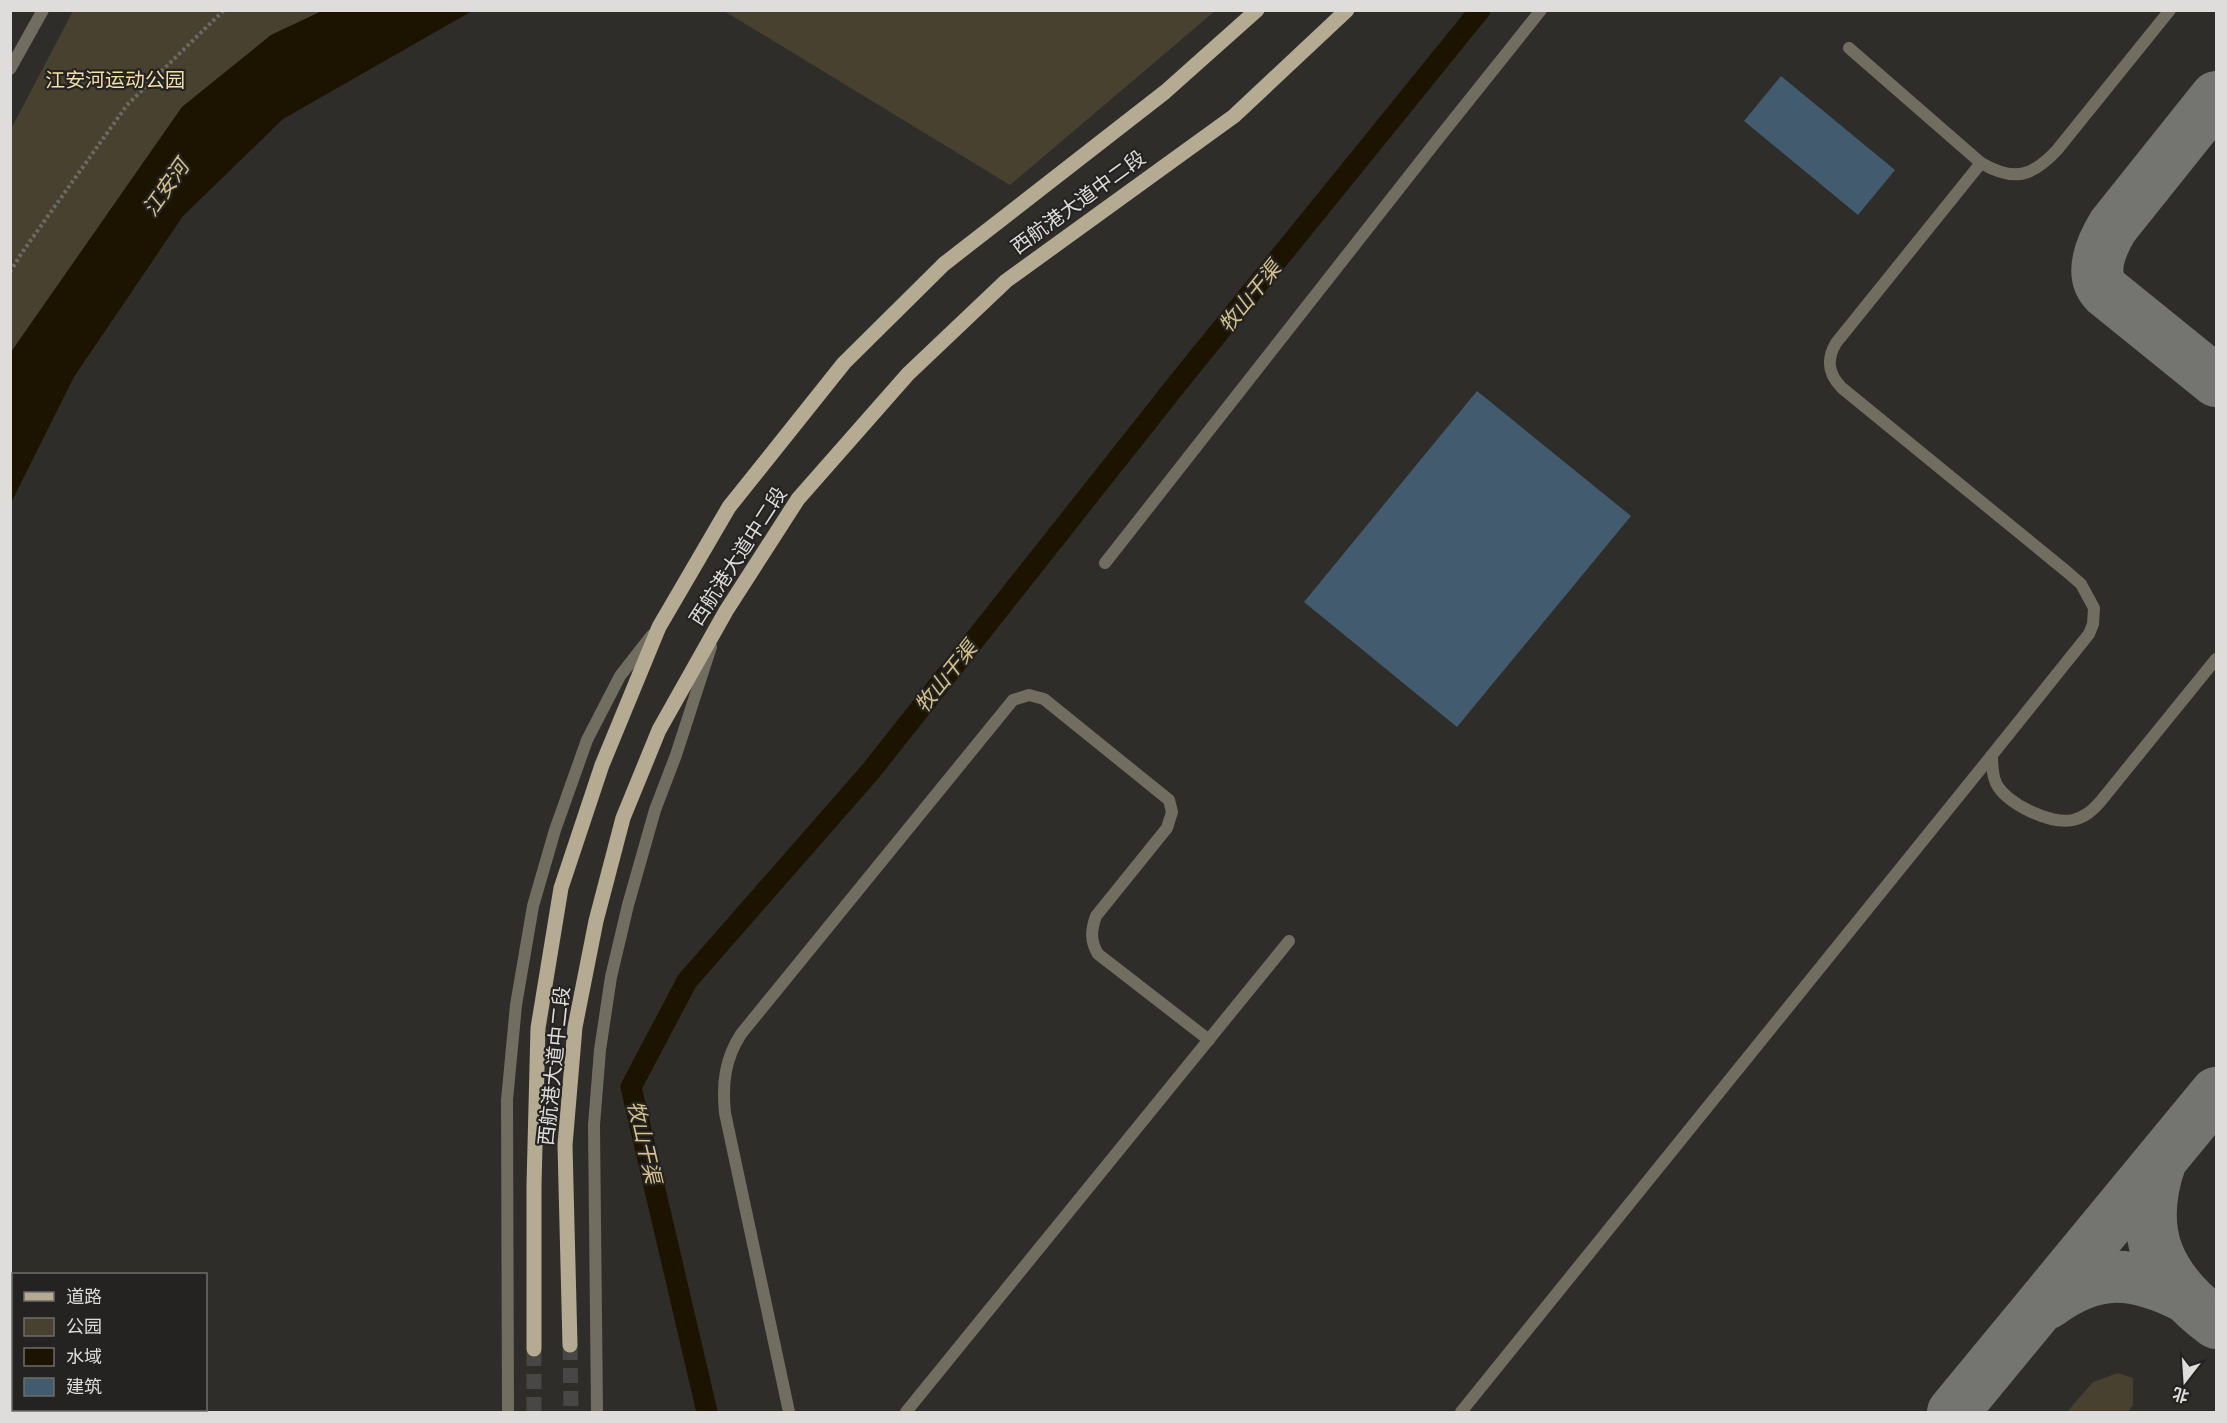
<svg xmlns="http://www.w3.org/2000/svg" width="2227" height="1423" viewBox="0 0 2227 1423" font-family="'Source Sans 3','Noto Sans SC',sans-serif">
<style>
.green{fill:#48412f}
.water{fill:#1d1400}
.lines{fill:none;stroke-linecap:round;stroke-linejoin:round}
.canal{stroke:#1d1400;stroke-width:21}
.taxiway{stroke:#747470;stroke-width:52}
.building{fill:#435b6f}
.primary-tunnel{stroke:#484745;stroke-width:15;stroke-dasharray:15 8;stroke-linecap:butt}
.path{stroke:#6b6a68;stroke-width:4;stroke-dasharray:3 3;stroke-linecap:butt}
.service{stroke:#716d60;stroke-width:12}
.tertiary{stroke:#716d60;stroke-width:12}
.primary{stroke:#b5ab92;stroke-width:15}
.labels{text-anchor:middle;stroke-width:4.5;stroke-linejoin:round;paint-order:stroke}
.park-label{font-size:20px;fill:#f3dea8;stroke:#242321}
.street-label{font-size:20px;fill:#dedddb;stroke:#242321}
.water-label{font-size:21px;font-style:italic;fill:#d5c18c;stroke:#242321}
</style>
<rect width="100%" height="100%" fill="#2e2d2a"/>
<g class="green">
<polygon points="73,11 322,11 271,35 182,107 11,352 11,129"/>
<polygon points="724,11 1215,11 1010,185"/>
<polygon points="2118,1373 2133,1378 2133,1405 2128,1412 2067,1412 2093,1382"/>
</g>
<g class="water">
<polygon points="322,11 472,11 283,119 183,216 74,377 11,503 11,352 182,107 271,35"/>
<polygon points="10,1298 14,1305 14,1410 54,1410 56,1412 11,1412"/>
</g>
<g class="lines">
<polyline class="canal" points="707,1412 631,1087 687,981 870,772 1181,379 1480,10"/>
<g class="taxiway">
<path d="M2216,97l-103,129c-11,18 -25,48 -7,66l110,89"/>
<path d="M2161,1160c-25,71 -4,119 55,163"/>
<path d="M2048,1303c49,-36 86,-32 138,-6"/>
<polyline points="1953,1412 2216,1093"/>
</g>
</g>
<g class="building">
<polygon points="1781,76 1895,170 1858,215 1744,121"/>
<polygon points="1477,391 1631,516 1457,727 1304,602"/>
</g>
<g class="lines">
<g class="primary-tunnel">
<polyline points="570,1345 571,1412"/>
<polyline points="534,1412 534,1349"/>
</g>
<polyline class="path" points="10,272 21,254 127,105 224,10"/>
<g class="service">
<path d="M1849,48l132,115c33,19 51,14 76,-13l113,-140"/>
<path d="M1981,163l-145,180c-10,17 -8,31 6,45l224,183 15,13 13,24 -1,16 -4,10 -97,121c0,10 0,19 4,28 10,21 55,42 77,37 12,-3 19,-9 27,-18l116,-143"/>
<polyline points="1105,563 1438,139 1541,10"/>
<path d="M789,1412l-64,-299c-3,-30 0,-54 16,-79l272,-334 16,-5 15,4 125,101 3,12 -5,16 -71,88c-5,14 -6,25 2,38l111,86"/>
<polyline points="906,1412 1289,941"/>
<polyline points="1461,1412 1992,755"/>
</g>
<g class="tertiary">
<polyline points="10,69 43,10"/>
<polyline points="508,1412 507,1100 516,1005 533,906 555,830 587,740 620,676 652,635"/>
<polyline points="597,1412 594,1125 600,1050 611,977 628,905 655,810 676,755 711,647"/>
</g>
<g class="primary">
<polyline points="570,1345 565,1145 575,1027 596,921 623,818 659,730 726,611 798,499 908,374 1006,281 1234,116 1347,10"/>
<polyline points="534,1349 534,1185 538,1028 561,888 602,765 659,627 729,507 844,363 944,264 1165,92 1257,10"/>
</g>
</g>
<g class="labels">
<g class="park-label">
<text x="115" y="87">江安河运动公园</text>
</g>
<g class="street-label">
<text transform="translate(1078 202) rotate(-36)" y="7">西航港大道中二段</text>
<text transform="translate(738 556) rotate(-57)" y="7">西航港大道中二段</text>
<text transform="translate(554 1066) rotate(-84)" y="7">西航港大道中二段</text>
</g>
<g class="water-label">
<text transform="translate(166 188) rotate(-55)" y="7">江安河</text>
<text transform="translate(1250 297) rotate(-51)" y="7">牧山干渠</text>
<text transform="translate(946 677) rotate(-51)" y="7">牧山干渠</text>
<text transform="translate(644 1142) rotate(77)" y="7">牧山干渠</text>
</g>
</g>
<rect width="2227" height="1423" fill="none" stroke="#dedddb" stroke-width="24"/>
<rect x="12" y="1273" width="195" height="138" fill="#242321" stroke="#6e6d6b" stroke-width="1.5"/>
<rect x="24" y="1292" width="30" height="9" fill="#b5ab92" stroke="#6e6d6b" stroke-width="1.5"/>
<text x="66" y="1303" font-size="18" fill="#dedddb">道路</text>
<rect x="24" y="1318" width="30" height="18" fill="#48412f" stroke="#6e6d6b" stroke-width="1.5"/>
<text x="66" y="1333" font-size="18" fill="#dedddb">公园</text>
<rect x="24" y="1348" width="30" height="18" fill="#1d1400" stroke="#6e6d6b" stroke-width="1.5"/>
<text x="66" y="1363" font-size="18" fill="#dedddb">水域</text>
<rect x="24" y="1378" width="30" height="18" fill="#435b6f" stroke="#6e6d6b" stroke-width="1.5"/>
<text x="66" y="1393" font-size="18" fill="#dedddb">建筑</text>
<g transform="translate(2185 1381) rotate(197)" stroke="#242321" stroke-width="4.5" paint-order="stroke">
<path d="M0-4.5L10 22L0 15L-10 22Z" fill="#dedddb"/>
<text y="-9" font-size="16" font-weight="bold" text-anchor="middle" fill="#dedddb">北</text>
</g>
</svg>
